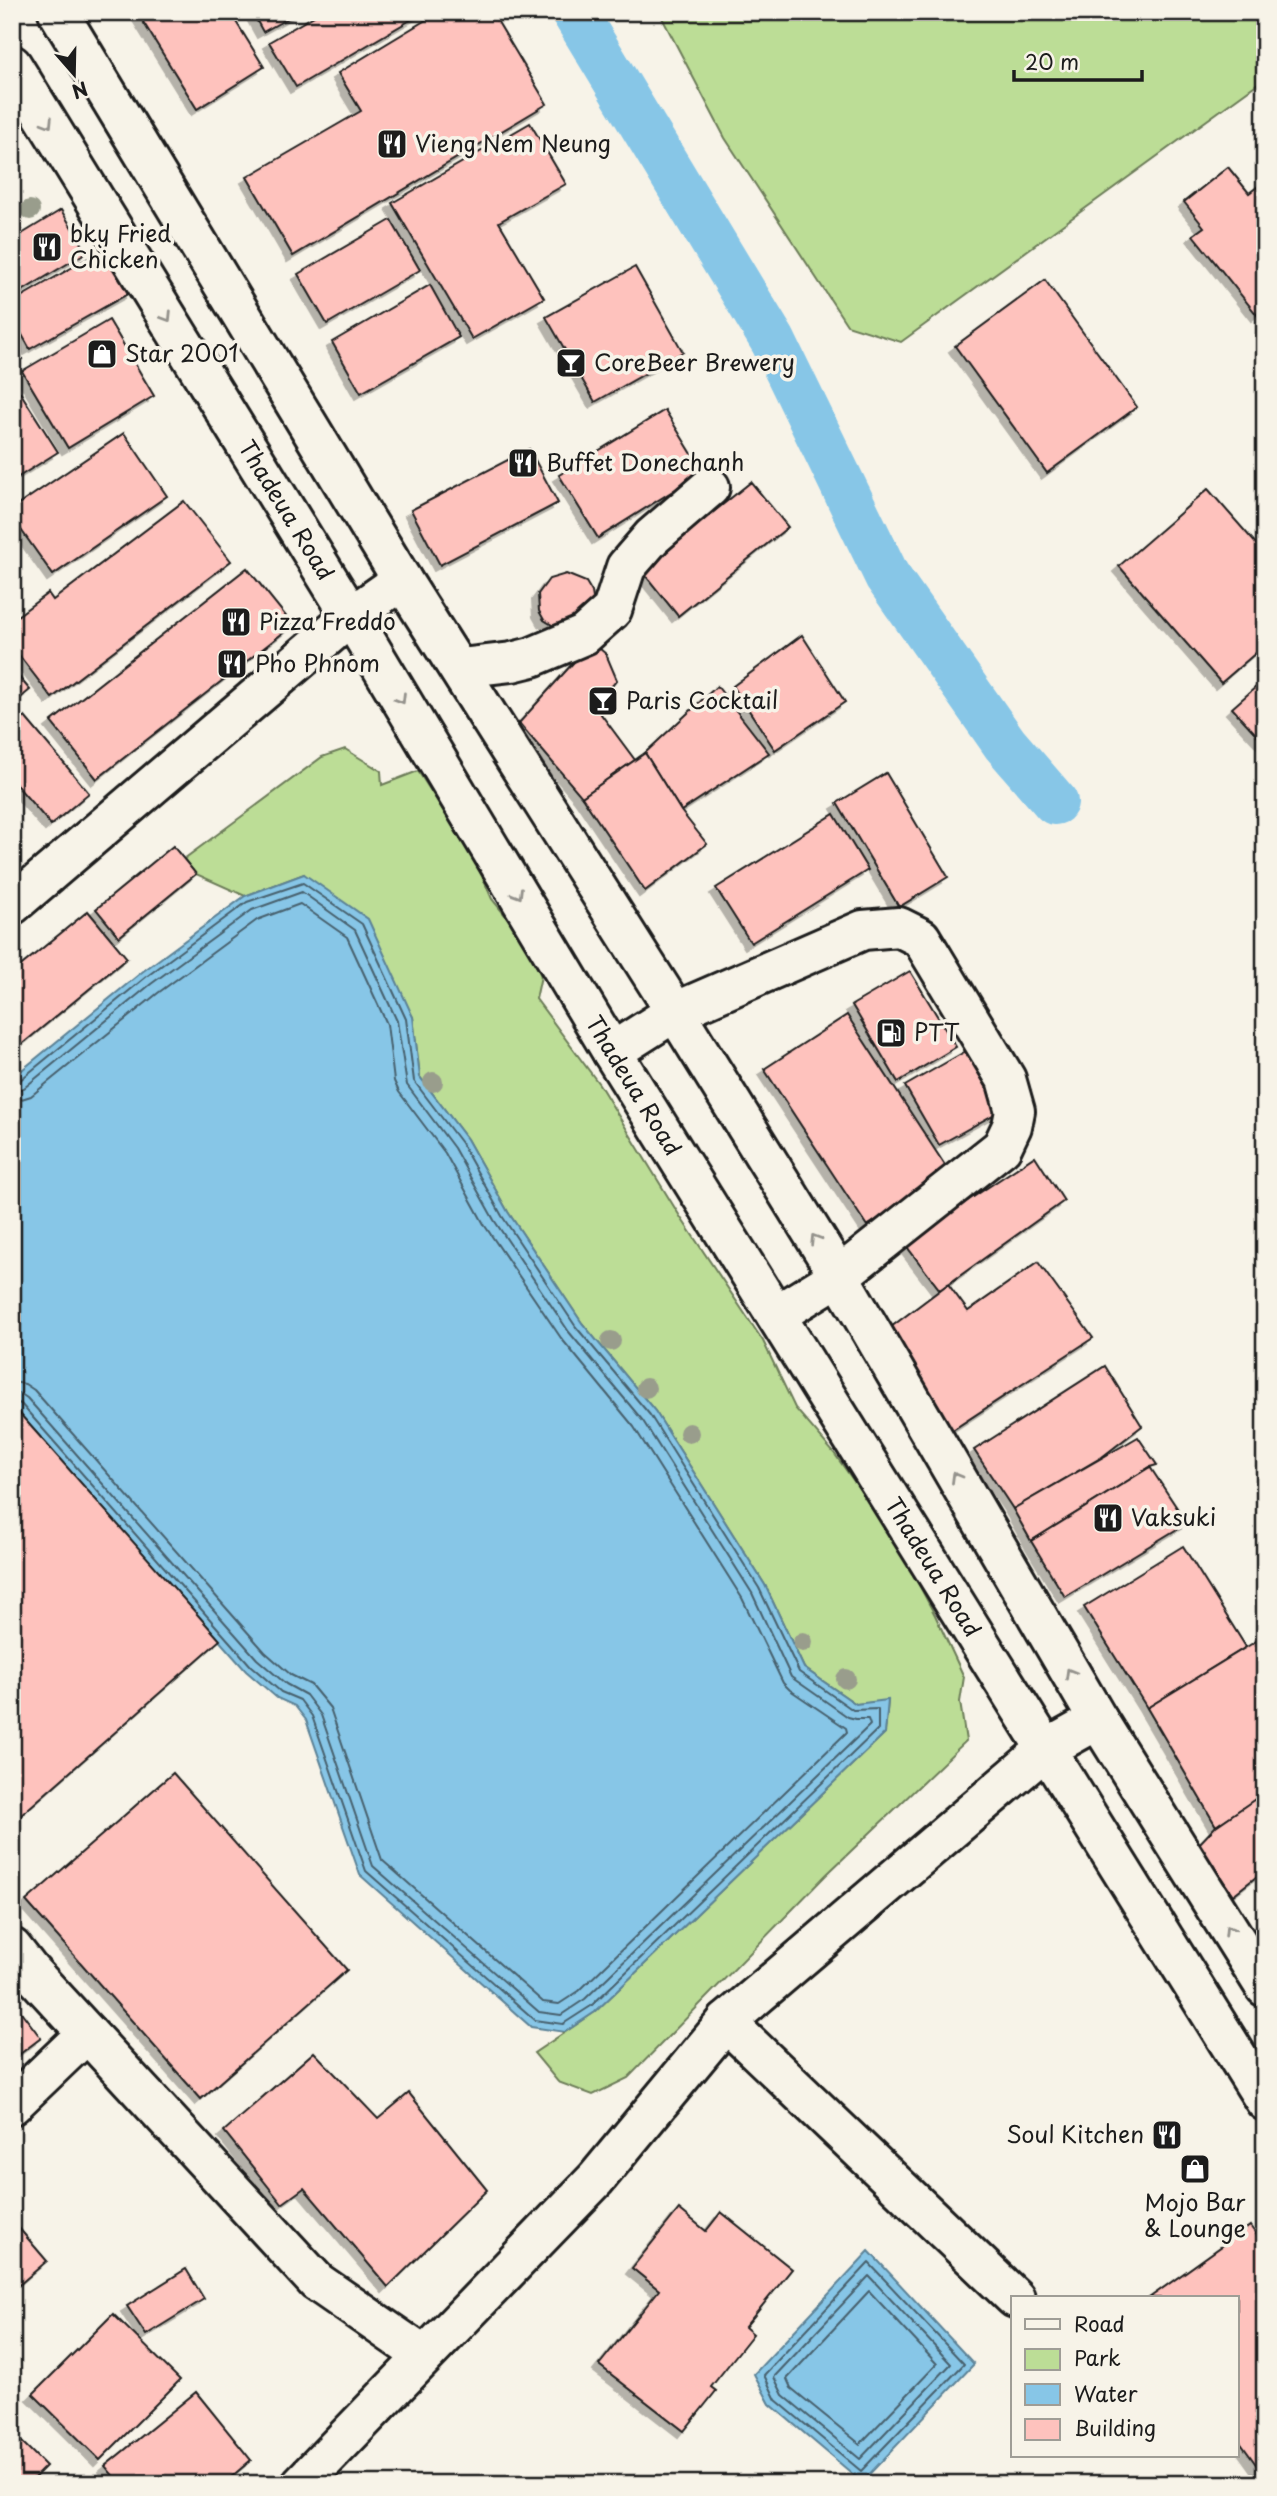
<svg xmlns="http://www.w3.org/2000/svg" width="1277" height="2496" viewBox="0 0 1277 2496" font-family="'Playpen Sans',sans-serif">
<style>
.green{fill:#bcdd96;stroke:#6c7c59;stroke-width:2}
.water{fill:#87c6e7;stroke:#5c8296;stroke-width:2}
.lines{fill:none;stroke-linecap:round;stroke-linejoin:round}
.shore{stroke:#47606d;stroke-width:2}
.canal{stroke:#87c6e7;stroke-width:46}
.building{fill:#fec2bd;stroke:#1c1c1c;stroke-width:2;filter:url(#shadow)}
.minor-casing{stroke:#1c1c1c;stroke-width:44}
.major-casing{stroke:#1c1c1c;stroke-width:44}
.minor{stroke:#f7f3e8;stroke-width:38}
.major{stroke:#f7f3e8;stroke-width:38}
.tree{fill:#999d8c}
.oneway{stroke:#94928c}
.labels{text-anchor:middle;stroke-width:7;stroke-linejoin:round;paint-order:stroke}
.poi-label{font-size:23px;fill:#1c1c1c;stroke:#f7f3e8;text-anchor:start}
.street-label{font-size:23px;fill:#1c1c1c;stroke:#f7f3e8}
</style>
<defs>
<filter id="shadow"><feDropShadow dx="-6" dy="6" stdDeviation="0" flood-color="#0004"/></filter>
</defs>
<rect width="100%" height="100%" fill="#f7f3e8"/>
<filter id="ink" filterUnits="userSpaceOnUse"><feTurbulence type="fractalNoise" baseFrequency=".0143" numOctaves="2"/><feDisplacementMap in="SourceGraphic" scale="14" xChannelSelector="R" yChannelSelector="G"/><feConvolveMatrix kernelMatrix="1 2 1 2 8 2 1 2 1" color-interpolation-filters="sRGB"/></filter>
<g filter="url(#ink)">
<g class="green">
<polygon points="659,12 1265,12 1265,78 901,342 847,325 725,138"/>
<polygon points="345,749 381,771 382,785 418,771 475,860 492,899 526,941 541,976 536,999 599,1084 681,1218 763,1341 795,1408 834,1453 894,1538 935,1615 964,1677 960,1702 966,1741 826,1875 628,2078 593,2095 558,2082 534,2053 595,2012 885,1733 888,1701 856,1704 804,1668 765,1585 655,1411 582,1323 508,1212 467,1139 420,1077 413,1017 304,874 245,896 196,874 184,859 322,757"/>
</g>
<g class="water">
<polygon points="304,874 368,919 413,1017 420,1077 467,1139 508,1212 582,1323 655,1411 765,1585 804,1668 856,1704 888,1700 885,1733 595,2012 565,2032 531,2027 360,1875 306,1720 295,1706 277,1698 246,1671 12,1405 12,1078 142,972 245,896"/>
<polygon points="869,2251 974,2364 862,2482 770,2404 754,2374"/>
</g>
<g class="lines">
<g class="shore">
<polyline points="12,1083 19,1081 146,977 247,902 303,883 362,924 406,1019 414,1081 461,1143 502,1216 576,1327 650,1415 759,1588 799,1672 853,1710 878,1709 878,1729 591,2006 563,2024 535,2020 366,1871 312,1716 300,1700 281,1692 251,1666 21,1404 12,1401"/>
<polyline points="12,1091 24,1088 151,984 252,910 302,892 355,930 397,1021 407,1085 454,1148 494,1220 569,1332 643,1421 752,1593 791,1677 848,1717 856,1719 868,1719 870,1725 585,1999 561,2015 539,2012 373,1866 321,1715 306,1695 286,1684 257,1659 27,1398 21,1394 12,1392"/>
<polyline points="12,1102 31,1096 158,993 257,920 300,904 347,937 387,1024 394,1081 399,1092 445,1153 485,1226 561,1338 634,1427 742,1598 783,1683 790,1690 846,1728 847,1732 579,1991 559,2004 543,2002 382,1860 330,1708 311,1685 291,1675 265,1652 34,1390 25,1384 12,1382"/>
<polygon points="869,2263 964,2364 861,2471 776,2400 764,2375"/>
<polygon points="869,2276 951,2364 860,2459 783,2395 774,2377"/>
<polygon points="869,2291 937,2364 860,2444 791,2388 787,2379"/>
</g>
<polyline class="canal" points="574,12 773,341 887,576 1005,744 1055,802"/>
</g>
<g class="building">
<polygon points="137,12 230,12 264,67 197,109"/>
<polygon points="252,12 299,12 263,32"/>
<polygon points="321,12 424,12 296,87 269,42"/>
<polygon points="439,12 492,12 547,104 293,256 247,177 361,111 338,73"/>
<polygon points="530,123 566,184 499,222 544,298 472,339 392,203"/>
<polygon points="1228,167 1249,193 1265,181 1265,308 1257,315 1193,235 1204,227 1184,202"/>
<polygon points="61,210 87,252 12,297 12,240"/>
<polygon points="391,220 420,270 327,324 298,274"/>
<polygon points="106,248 131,292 30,349 12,317 12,302"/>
<polygon points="635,267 683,352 595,402 546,317"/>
<polygon points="1045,280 1137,407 1047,473 955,346"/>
<polygon points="430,285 459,337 361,393 332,342"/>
<polygon points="109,320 154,396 68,448 22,371"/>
<polygon points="12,343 22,359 12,365"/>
<polygon points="20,392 58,452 12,481 12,397"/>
<polygon points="665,410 703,472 598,538 559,475"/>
<polygon points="124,433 167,496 53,575 12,517 12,509"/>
<polygon points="529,449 558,503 440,565 411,510"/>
<polygon points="751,482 788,527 678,616 641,570"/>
<polygon points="1208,489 1265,554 1265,645 1221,683 1119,566"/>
<polygon points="184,501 231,561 52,698 12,646 12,620 48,593 53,600"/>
<polygon points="247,568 293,625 97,779 51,722"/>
<polygon points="566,574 586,582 592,592 594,604 574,628 557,628 544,620 539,611 538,594 549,579"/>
<polygon points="802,635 845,702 775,750 733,686"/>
<polygon points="592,642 606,654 617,680 595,706 635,760 582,797 519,723"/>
<polygon points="12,669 30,690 12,705"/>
<polygon points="1265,679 1265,744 1232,708"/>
<polygon points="717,686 769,753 681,811 645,753"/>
<polygon points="25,717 89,793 51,825 12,780 12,728"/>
<polygon points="645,753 681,811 707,844 645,891 582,797"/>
<polygon points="886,773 948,877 899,907 837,803"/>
<polygon points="834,814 868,870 751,943 716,888"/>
<polygon points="173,846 196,874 119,937 96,909"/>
<polygon points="88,911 127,958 15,1050 12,1047 12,973"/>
<polygon points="910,971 956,1047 898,1082 852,1005"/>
<polygon points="847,1015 950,1173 867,1226 764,1069"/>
<polygon points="966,1051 1000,1111 939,1145 905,1086"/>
<polygon points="1035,1156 1064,1201 940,1290 904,1243"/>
<polygon points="1038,1262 1093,1338 951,1431 887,1330 948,1284 968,1311"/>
<polygon points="1105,1366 1142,1426 1102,1457 1013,1509 974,1450"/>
<polygon points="12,1405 220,1640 12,1823"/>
<polygon points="1138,1437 1157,1465 1150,1467 1031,1541 1013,1509"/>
<polygon points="1150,1467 1187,1523 1065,1597 1031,1541"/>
<polygon points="1183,1546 1246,1647 1147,1708 1084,1607"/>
<polygon points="1258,1640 1265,1649 1265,1793 1216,1826 1147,1708"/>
<polygon points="173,1773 347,1970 201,2099 26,1901"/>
<polygon points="1261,1795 1265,1800 1265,1870 1233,1895 1198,1845 1216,1826"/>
<polygon points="12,2000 41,2038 12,2060"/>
<polygon points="314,2052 378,2119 409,2093 487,2190 388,2287 304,2188 282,2204 224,2131"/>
<polygon points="679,2209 706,2231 721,2212 792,2269 745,2327 753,2334 711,2387 716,2391 684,2431 599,2365 659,2290 632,2268"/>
<polygon points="12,2220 47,2261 12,2291"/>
<polygon points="1250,2226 1265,2246 1263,2474 1237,2438 1237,2298 1149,2298"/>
<polygon points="186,2269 204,2299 146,2335 127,2306"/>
<polygon points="113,2314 180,2380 100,2460 33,2394"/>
<polygon points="196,2392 251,2460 223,2484 120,2484 105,2466"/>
<polygon points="12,2432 46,2466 28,2484 12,2484"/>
</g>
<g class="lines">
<g class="minor-casing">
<g id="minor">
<polyline points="460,668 512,662 532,657 584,635 612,610 626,567 652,537 710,487"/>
<polyline points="12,905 351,616 402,580"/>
<polyline points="612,1052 675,1012 863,930 899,927 921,938 1006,1079 1015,1111 1012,1126 1002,1147 839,1276 776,1315"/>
<polyline points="12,1948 30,1971 317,2282 424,2356"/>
<polyline points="726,2022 1015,2298"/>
<polyline points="12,2105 87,2033"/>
<polyline points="301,2484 596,2179 726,2022 1046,1749 1098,1720"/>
</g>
</g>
<g class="major-casing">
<g id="major">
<polyline points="58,12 402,580 661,989 839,1276 1098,1720 1265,1987"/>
<path id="s1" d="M12,65l339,551 261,436 653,1049"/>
</g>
</g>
<use href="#minor" class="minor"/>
<use href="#major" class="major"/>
</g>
<g class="tree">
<circle cx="30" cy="210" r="10"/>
<circle cx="433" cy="1082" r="10"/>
<circle cx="611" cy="1341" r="10"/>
<circle cx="646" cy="1388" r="10"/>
<circle cx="689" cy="1433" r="10"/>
<circle cx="803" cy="1642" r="10"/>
<circle cx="846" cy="1679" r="10"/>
</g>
<defs><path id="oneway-chevron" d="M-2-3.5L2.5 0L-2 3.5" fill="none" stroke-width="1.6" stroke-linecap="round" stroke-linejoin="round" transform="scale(1.75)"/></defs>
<g class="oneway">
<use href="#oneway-chevron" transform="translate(48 123) rotate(58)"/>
<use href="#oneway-chevron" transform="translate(167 317) rotate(58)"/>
<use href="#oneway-chevron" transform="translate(401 699) rotate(59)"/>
<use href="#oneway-chevron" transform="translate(518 894) rotate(59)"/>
<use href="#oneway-chevron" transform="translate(815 1239) rotate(-122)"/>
<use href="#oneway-chevron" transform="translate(956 1477) rotate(-120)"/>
<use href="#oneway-chevron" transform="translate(1070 1673) rotate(-120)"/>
<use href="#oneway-chevron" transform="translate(1229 1930) rotate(-122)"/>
</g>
</g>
<defs>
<g id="restaurant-square" transform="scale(1.575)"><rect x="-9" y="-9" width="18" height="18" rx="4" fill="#1c1c1c" stroke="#f7f3e8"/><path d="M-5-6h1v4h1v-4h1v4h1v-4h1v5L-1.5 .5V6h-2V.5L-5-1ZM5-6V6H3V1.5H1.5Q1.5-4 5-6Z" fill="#fff"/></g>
<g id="shop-square" transform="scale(1.575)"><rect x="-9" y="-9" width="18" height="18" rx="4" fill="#1c1c1c" stroke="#f7f3e8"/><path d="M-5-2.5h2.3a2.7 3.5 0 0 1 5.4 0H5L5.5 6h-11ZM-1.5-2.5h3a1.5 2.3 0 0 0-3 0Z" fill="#fff"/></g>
<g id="bar-square" transform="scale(1.575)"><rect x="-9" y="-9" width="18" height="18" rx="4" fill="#1c1c1c" stroke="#f7f3e8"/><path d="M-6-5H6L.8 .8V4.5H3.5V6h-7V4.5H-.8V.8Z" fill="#fff"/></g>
<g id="fuel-square" transform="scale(1.575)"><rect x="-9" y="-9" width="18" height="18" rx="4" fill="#1c1c1c" stroke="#f7f3e8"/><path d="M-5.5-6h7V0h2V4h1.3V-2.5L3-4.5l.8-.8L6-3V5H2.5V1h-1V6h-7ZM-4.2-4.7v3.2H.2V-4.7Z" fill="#fff"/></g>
</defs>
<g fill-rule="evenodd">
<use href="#restaurant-square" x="392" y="144"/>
<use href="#restaurant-square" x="47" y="247"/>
<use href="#shop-square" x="102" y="354"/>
<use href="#bar-square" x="571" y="363"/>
<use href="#restaurant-square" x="523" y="463"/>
<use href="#restaurant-square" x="236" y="622"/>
<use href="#restaurant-square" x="232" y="664"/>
<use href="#bar-square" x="603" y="701"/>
<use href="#fuel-square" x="891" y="1033"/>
<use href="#restaurant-square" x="1108" y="1518"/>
<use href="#restaurant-square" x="1167" y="2135"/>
<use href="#shop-square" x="1195" y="2169"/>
</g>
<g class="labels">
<g class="poi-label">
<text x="415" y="152">Vieng Nem Neung</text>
<text x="70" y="242">bky Fried<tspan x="70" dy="26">Chicken</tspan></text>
<text x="125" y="362">Star 2001</text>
<text x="594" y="371">CoreBeer Brewery</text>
<text x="546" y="471">Buffet Donechanh</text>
<text x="259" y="630">Pizza Freddo</text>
<text x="255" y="672">Pho Phnom</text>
<text x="626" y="709">Paris Cocktail</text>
<text x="914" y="1041">PTT</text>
<text x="1131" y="1526">Vaksuki</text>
<text x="1144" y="2143" text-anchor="end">Soul Kitchen</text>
<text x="1195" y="2211" text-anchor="middle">Mojo Bar<tspan x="1195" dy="26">&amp; Lounge</tspan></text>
</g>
<g class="street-label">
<text dy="8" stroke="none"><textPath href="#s1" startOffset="523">Thadeua Road</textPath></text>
<text dy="8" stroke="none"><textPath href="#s1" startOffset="1195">Thadeua Road</textPath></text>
<text dy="8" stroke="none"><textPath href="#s1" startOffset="1762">Thadeua Road</textPath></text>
</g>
</g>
<rect width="1277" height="2496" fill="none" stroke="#f7f3e8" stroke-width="42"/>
<rect x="21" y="21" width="1235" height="2454" fill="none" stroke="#1c1c1c" stroke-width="2.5" filter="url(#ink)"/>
<rect x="1011" y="2296" width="228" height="161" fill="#f7f3e8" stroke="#9f9d96" stroke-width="2"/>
<rect x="1025" y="2319" width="35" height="10" fill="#f7f3e8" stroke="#9f9d96" stroke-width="2"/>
<text x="1074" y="2332" font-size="21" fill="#1c1c1c">Road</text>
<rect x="1025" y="2349" width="35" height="21" fill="#bcdd96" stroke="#9f9d96" stroke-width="2"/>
<text x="1074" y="2366" font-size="21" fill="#1c1c1c">Park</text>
<rect x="1025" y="2384" width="35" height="21" fill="#87c6e7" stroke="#9f9d96" stroke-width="2"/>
<text x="1074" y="2402" font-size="21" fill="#1c1c1c">Water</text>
<rect x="1025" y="2419" width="35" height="21" fill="#fec2bd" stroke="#9f9d96" stroke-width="2"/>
<text x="1074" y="2436" font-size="21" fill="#1c1c1c">Building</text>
<g transform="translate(74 74) rotate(160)" stroke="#f7f3e8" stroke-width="5" paint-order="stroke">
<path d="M0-5L12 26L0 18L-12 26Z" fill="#1c1c1c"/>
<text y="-10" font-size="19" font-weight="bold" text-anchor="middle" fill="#1c1c1c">N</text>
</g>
<path d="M1014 70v10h128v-10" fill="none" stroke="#1c1c1c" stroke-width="3.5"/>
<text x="1025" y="70" font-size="21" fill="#1c1c1c" stroke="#f7f3e8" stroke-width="5" paint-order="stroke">20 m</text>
</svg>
